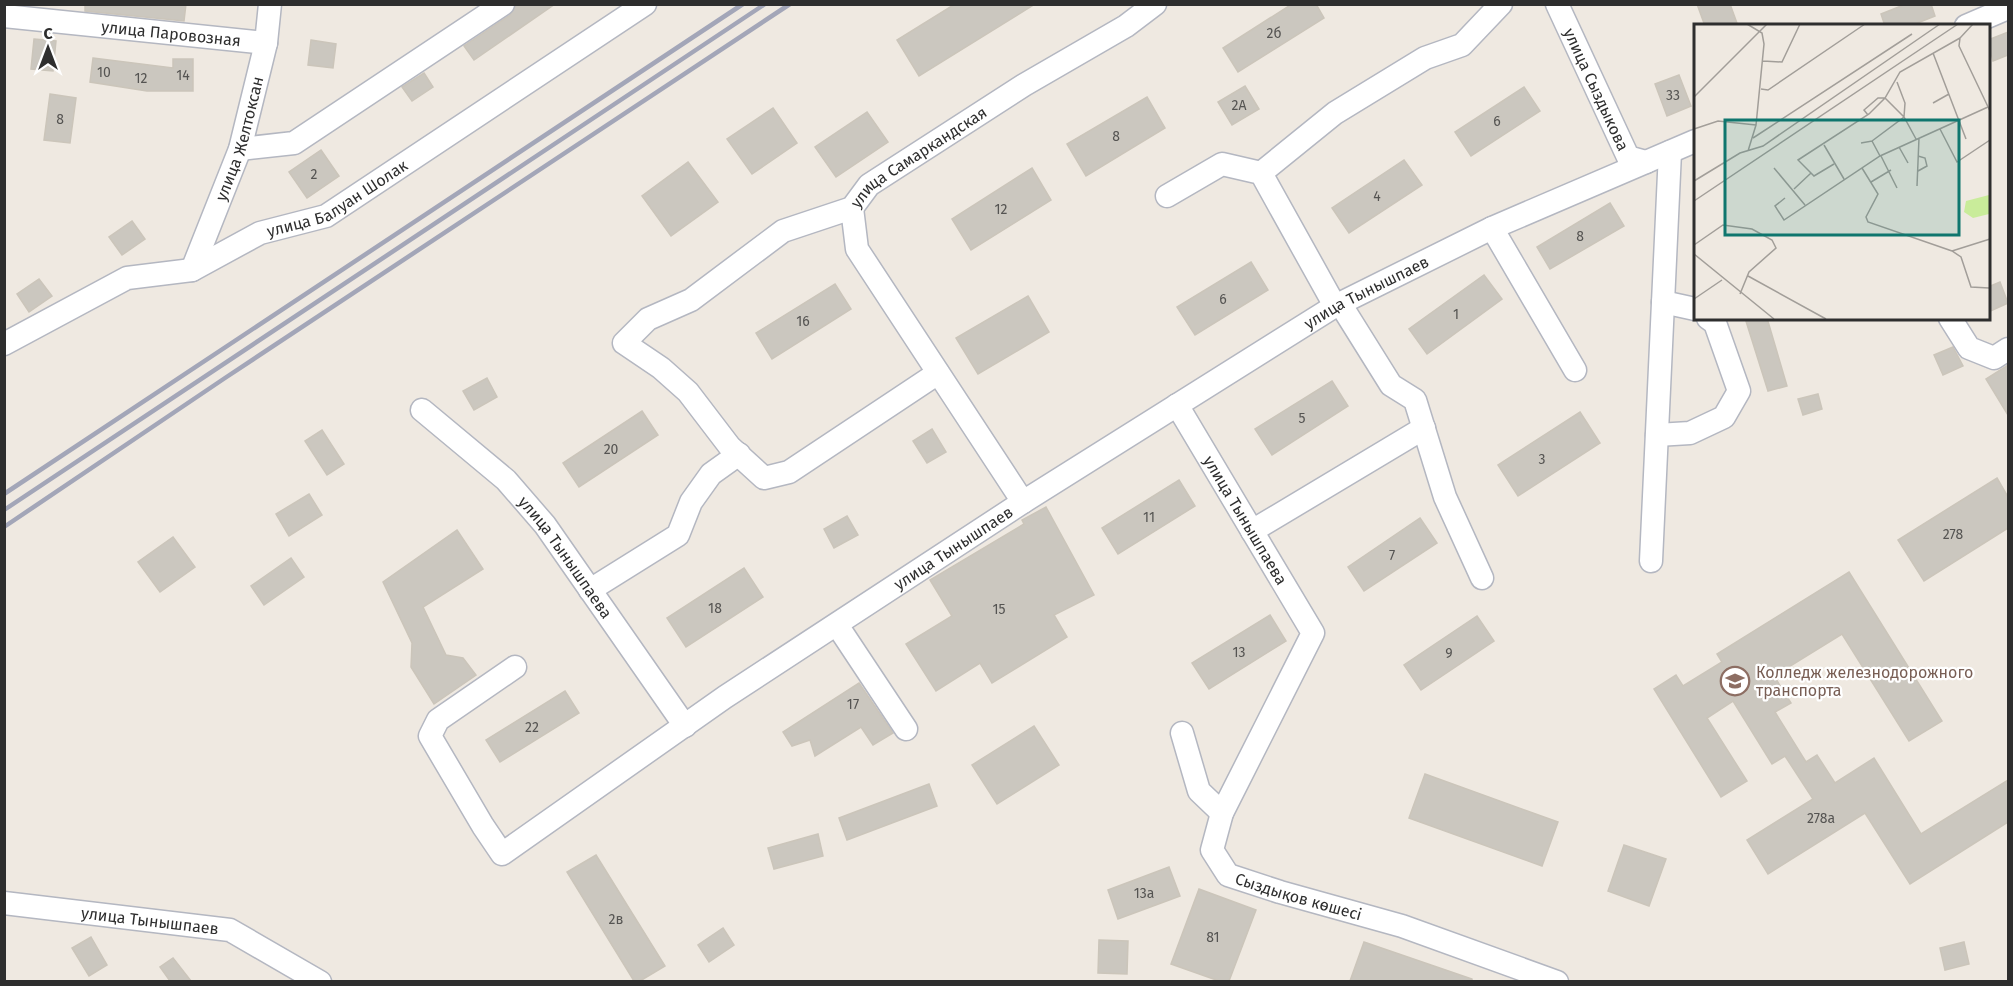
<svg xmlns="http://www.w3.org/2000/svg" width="2013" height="986" viewBox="0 0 2013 986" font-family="'Fira Sans',sans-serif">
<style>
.building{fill:#cbc7bf;stroke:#cbc5ba;stroke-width:1.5}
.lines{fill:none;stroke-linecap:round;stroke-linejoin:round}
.minor-casing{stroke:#b4b7c1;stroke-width:25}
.minor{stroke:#fff;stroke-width:22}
.rail{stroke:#a3a6b8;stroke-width:4.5}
.labels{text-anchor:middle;stroke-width:4.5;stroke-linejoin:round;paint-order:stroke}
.number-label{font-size:14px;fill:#555452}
.street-label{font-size:16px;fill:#2e2e2e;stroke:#fff}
.education-label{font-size:16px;fill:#785e54;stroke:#fff;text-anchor:start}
.inset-road{fill:none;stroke:#a29e99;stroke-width:1.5}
.view{fill:#0f766e;fill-opacity:0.15;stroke:#0f766e;stroke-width:3}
.inset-edge{fill:none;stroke:#2e2e2e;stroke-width:3}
</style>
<rect width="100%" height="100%" fill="#efe9e1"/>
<g class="building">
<polygon points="85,4 186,4 184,21 85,11"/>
<polygon points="516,4 555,4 474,60 464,46 510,15"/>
<polygon points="955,4 1035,4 919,76 897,40"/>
<polygon points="1292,4 1316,4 1324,18 1238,72 1223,48"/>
<polygon points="1697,4 1730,4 1738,26 1705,26"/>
<polygon points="1906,4 1931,4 1935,16 1910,26 1885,26 1881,14"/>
<polygon points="2008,32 2008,55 1993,61 1988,40"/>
<polygon points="34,39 56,41 53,71 31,69"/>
<polygon points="311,40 336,44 333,68 308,65"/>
<polygon points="93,58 173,68 173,59 193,59 193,91 147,91 90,82"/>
<polygon points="424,73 433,87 412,101 402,87"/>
<polygon points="1679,75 1691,106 1667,116 1655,84"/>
<polygon points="1245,86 1259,109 1232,125 1218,102"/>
<polygon points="1524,87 1540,111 1471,156 1455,132"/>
<polygon points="50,94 76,98 70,143 44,140"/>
<polygon points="1147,97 1165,128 1086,176 1067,144"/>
<polygon points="773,108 797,143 752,174 727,139"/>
<polygon points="867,112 888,142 836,177 815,147"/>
<polygon points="321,150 339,176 307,198 289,172"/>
<polygon points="1404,160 1422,185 1349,233 1332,208"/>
<polygon points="688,162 718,202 671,236 642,196"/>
<polygon points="1032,168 1051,200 971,250 952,219"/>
<polygon points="1610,203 1624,226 1550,269 1537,247"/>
<polygon points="132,221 145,239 122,255 109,237"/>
<polygon points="1251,262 1268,290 1195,335 1177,307"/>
<polygon points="1484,275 1502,299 1427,354 1409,329"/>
<polygon points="39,279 52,296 29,312 17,294"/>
<polygon points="2000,282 2008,303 1988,312 1988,287"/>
<polygon points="835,284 851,309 772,359 756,333"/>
<polygon points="1028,296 1049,332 978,374 956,338"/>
<polygon points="1745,318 1767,318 1787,386 1768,391"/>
<polygon points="1953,347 1963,366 1943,375 1934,355"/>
<polygon points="2008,365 2008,415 1986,379"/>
<polygon points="487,378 497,397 474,410 463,391"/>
<polygon points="1332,381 1348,406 1272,455 1255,429"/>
<polygon points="1818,394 1822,409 1803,415 1798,399"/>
<polygon points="642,411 658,435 579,487 563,463"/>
<polygon points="1580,412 1600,443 1518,496 1498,465"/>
<polygon points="932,429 946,452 927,463 913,441"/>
<polygon points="322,430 344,464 327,475 305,441"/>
<polygon points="1997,478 2008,497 2008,528 1924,581 1898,540"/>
<polygon points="1179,480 1195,506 1118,554 1102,528"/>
<polygon points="309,494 322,515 289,536 276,514"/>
<polygon points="1046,507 1094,595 1054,615 1067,637 992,683 980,663 936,691 906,644 952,616 930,580 1024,524 1022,520"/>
<polygon points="847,516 858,535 834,548 824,529"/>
<polygon points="1420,518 1437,543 1364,591 1348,567"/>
<polygon points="457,530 483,569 423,607 446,655 463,658 476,675 434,704 411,667 412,643 383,582"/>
<polygon points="173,537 195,567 160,592 138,562"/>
<polygon points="291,558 304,577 264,605 251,586"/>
<polygon points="744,568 763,597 686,647 667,618"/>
<polygon points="1849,572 1942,721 1909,741 1842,634 1774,676 1791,703 1775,712 1806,762 1817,755 1835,783 1874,758 1921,834 2008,780 2008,822 1910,884 1865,813 1768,874 1747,840 1813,799 1785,756 1772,764 1733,701 1707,718 1747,781 1721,797 1654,689 1676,675 1683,686 1722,662 1717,654"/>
<polygon points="1270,615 1286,641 1209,689 1192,663"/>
<polygon points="1477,616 1494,641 1421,690 1404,665"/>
<polygon points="859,683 893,733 873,745 861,727 815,756 810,740 792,746 783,732"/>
<polygon points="565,691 579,713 500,762 486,740"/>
<polygon points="1034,726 1059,765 997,804 972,765"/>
<polygon points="1425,774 1558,822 1542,866 1409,818"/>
<polygon points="929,784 937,806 847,840 839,818"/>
<polygon points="818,834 823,856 774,869 768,848"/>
<polygon points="1624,845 1666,859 1649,906 1608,891"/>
<polygon points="596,855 665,966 640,981 634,981 567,872"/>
<polygon points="1169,867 1180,896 1118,919 1108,890"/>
<polygon points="1199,889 1256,910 1229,981 1219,981 1171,964"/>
<polygon points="723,928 734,945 709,962 698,945"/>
<polygon points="91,937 107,965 89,976 72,948"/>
<polygon points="1099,940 1128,941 1127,974 1098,973"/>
<polygon points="1364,942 1472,979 1472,981 1350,981"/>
<polygon points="1964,942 1969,964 1945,970 1940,948"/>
<polygon points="173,958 191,981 170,981 160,967"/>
</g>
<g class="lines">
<g class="minor-casing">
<g id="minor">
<path id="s1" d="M1557,4l71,153 18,5"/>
<path id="s2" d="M4,16l262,27"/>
<polyline points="1966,26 2008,8"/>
<polyline points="240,149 294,143 503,4"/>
<polyline points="1261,173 1335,113 1425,58 1462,45 1501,4"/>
<polyline points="1167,196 1222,164 1261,173 1335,306"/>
<polyline points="852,208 857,249 1023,502"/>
<polyline points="1492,228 1575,370"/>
<path id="s3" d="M192,270l48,-121 26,-106 4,-39"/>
<polyline points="1663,302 1695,309"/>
<polyline points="1341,305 1391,385 1415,400 1445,497 1482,578"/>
<polyline points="1950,318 1969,348 1994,358 2008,349"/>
<path id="s4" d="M4,344l123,-66 65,-8 68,-37 66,-17 319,-212"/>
<path id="s5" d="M938,373l-149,99 -25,6 -34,-31 -42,-55 -27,-24 -37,-25 24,-24 43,-19 92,-69 69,-23 17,-23 155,-100 102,-59 29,-22"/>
<path id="s6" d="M1177,405l136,228 -91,180 -10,37 16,25 52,17 122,34 155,56"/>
<path id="s7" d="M422,410l84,70 39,45 140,201"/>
<polyline points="1657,435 1690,433 1724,417 1739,391 1715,323 1708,318"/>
<polyline points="1252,531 1424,428"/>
<polyline points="1651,561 1670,152"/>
<polyline points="590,590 678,535 691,502 711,474 739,454"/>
<polyline points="837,625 906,729"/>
<path id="s8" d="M515,667l-77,53 -8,16 53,90 19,28 223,-157 298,-195 312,-196 157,-78 203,-87"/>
<polyline points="1182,733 1199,791 1222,813"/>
<path id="s9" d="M4,903l226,27 90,52"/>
</g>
</g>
<use href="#minor" class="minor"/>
<g class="rail">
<polyline points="4,494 743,4"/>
<polyline points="4,510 765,4"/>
<polyline points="4,527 225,378 790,4"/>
</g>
</g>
<defs>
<g id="university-ring" transform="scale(1.5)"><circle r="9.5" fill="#fff" stroke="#8d6e63" stroke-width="1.5"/><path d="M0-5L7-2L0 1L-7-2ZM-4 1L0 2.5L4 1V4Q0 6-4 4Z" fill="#8d6e63"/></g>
</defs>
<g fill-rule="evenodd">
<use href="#university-ring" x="1735" y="681"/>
</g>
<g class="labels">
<g class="number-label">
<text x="1274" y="38">2б</text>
<text x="104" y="77">10</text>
<text x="183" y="80">14</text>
<text x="141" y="83">12</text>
<text x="1673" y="100">33</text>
<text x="1239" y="110">2А</text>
<text x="60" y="124">8</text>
<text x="1497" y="126">6</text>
<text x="1116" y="141">8</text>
<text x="314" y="179">2</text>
<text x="1377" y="201">4</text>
<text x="1001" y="214">12</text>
<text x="1580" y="241">8</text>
<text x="1223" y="304">6</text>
<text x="1456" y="319">1</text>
<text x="803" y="326">16</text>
<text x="1302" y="423">5</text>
<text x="611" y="454">20</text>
<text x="1542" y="464">3</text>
<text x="1149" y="522">11</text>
<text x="1953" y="539">278</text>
<text x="1392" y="560">7</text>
<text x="715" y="613">18</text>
<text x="999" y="614">15</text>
<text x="1239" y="657">13</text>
<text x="1449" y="658">9</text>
<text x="853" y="709">17</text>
<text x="532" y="732">22</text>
<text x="1821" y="823">278а</text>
<text x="1144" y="898">13а</text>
<text x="616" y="924">2в</text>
<text x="1213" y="942">81</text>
</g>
<g class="street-label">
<text dy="6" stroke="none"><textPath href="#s2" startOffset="168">улица Паровозная</textPath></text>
<text dy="6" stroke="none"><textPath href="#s1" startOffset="94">улица Сыздыкова</textPath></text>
<text dy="6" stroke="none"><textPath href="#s3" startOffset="140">улица Желтоксан</textPath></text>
<text dy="6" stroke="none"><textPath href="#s5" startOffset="754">улица Самаркандская</textPath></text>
<text dy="6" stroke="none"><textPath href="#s4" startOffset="368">улица Балуан Шолак</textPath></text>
<text dy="6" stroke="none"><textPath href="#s8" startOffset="1281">улица Тынышпаев</textPath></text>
<text dy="6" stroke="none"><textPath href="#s6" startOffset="134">улица Тынышпаева</textPath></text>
<text dy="6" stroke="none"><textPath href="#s8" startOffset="795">улица Тынышпаев</textPath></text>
<text dy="6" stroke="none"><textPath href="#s7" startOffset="207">улица Тынышпаева</textPath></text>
<text dy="6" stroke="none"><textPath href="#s6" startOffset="609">Сыздықов көшесі</textPath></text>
<text dy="6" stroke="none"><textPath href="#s9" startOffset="147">улица Тынышпаев</textPath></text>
</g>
<g class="education-label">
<text x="1756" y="678">Колледж железнодорожного<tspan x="1756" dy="18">транспорта</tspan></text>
</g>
</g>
<g transform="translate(1694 24)">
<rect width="296" height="296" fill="#efe9e1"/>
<path d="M295,171v19l-16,4 -9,-6 2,-11z" fill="#c9ec9a"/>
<path class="inset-road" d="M53,0l15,9 2,11 -8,81 -8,26M279,0l-13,14 -1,8 31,65M239,29l33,86M69,37l19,1 18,-38M67,65l7,1 97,-66M0,73l73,-73M239,79l16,-9M174,91l-4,-5 14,-12h7l19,19 12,22M0,105l24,-8 38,4M246,105l17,33 33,-22M59,114l159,-104M178,117l32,-24 1,-14 -8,-21M167,119l11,-2 8,15M130,121l20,34M205,123l9,16M187,132l16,32M140,140l-20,12 -16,-16 71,-46 16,-16 15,-26 60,-34M80,144l31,37M168,144l16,26 -12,23 2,5 84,29 9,6 10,30 18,1M224,147l9,-5 -2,-8 -7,-2M0,157l46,-28 23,-7 177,-122M177,158l20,-12M223,162l2,-48M100,165l17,-16M91,174l-10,8 9,14 96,-64 108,-49M0,177l264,-177M0,221l29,-20 29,4 20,11 4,8 -27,24 -9,22M258,227l38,-12M0,230l80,65M54,252l78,43M0,275l28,-19"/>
<path class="view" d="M31,96h234v115h-234z"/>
<rect width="296" height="296" class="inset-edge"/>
</g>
<rect width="2013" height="986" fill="none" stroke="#2e2e2e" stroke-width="12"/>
<g transform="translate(48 48)" stroke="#ffffff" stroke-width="4.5" paint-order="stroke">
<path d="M0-4.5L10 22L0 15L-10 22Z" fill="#2e2e2e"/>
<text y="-9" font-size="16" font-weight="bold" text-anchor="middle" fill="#2e2e2e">С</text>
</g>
</svg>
